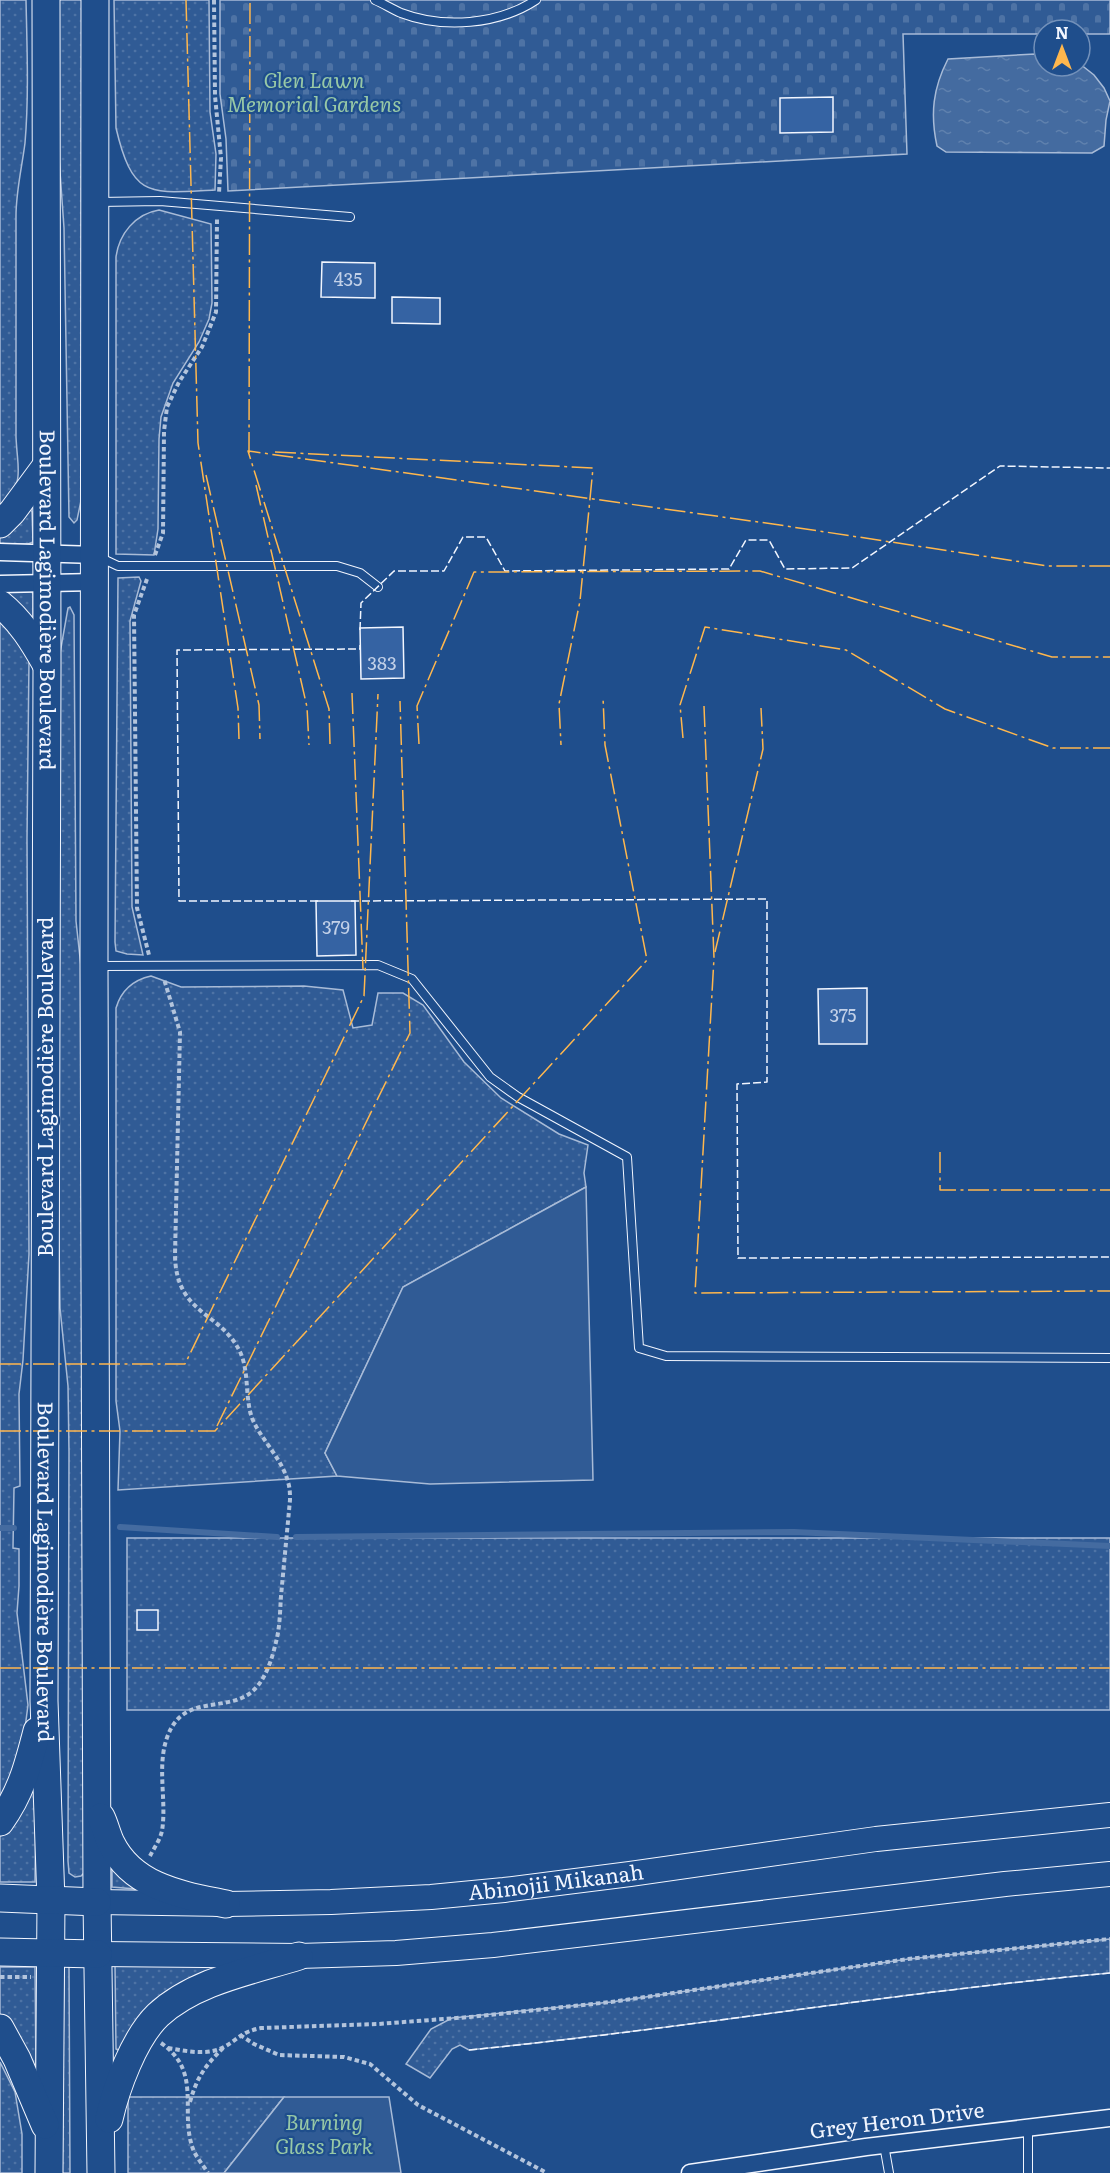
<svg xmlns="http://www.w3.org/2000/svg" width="1110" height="2173" viewBox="0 0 1110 2173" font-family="Literata,serif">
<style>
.grass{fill:url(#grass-dots);stroke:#a8bbd7;stroke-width:1.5}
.cemetery{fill:url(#cemetery-stones);stroke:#a8bbd7;stroke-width:1.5}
.built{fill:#305b95;stroke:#a8bbd7;stroke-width:1.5}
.water{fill:url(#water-ripples);stroke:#a8bbd7;stroke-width:1.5}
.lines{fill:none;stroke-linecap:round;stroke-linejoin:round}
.stream{stroke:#446ba0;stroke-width:6}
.building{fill:#3563a3;stroke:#f2f6ff;stroke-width:1.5}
.lane-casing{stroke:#f2f6ff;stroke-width:10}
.street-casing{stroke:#f2f6ff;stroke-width:19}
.secondary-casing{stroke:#f2f6ff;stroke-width:26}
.primary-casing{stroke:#f2f6ff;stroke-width:29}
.path{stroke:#b3c4dc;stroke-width:4;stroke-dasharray:4.5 3;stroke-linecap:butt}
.lane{stroke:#1f4e8c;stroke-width:8}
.street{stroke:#1f4e8c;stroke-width:16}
.secondary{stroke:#1f4e8c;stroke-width:24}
.primary{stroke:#1f4e8c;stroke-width:27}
.fence{stroke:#f2f6ff;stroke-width:1.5;stroke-dasharray:8 3;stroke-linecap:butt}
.power{stroke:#ffb74d;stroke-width:1.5;stroke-dasharray:21 4.5 3 4.5;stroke-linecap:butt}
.labels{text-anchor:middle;stroke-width:4.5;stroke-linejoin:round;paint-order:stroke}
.number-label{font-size:18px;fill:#c3d1e8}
.park-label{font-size:21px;font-style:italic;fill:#97c8a6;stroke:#1f4e8c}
.street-label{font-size:21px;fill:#f2f6ff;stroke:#1f4e8c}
</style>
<defs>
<pattern id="grass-dots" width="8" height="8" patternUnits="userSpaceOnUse" patternTransform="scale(1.5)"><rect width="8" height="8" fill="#305b95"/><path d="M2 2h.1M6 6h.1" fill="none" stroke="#4e73a5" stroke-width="1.8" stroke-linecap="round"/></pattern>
<pattern id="cemetery-stones" width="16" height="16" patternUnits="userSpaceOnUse" patternTransform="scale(1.5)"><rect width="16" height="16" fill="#305b95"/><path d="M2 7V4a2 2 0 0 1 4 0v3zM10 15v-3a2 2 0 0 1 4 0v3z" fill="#4e73a5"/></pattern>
<pattern id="water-ripples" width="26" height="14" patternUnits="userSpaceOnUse" patternTransform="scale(1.5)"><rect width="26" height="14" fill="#446ba0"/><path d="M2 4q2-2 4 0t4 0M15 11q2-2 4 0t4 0" fill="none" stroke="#5f81ae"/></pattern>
</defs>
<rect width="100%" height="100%" fill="#1f4e8c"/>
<g class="grass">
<path d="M0,0h26c1,47 3,96 -1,143 -3,24 -9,48 -9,73v221c2,40 9,40 -16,74z"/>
<polygon points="56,0 84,0 83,491 77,520 74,523 69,517 64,228 59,158"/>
<path d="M114,0h95l1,112 6,42 -1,36c-65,3 -82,10 -99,-62z"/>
<path d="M159,210l52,14 1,79 -3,16 -10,23 -26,41 -12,34 -2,22 -1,90 -4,26 -38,-1v-297c3,-23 19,-43 43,-47z"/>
<polygon points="30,509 32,512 33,542 28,544 0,544 0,534"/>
<polygon points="139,577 141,581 130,621 132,907 143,955 127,954 116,951 115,942 118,578"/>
<polygon points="32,591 33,595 33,622 5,592"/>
<polygon points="70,607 74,615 76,921 83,985 84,1873 81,1876 75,1877 69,1873 68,1861 69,1452 68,1386 60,1308 57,1113 59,659 68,608"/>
<polygon points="0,617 29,660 27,839 29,1254 23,1360 19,1394 20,1486 14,1488 13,1548 19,1549 19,1586 17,1613 28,1705 22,1751 0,1808"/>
<path d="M151,976l30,11 123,-1 39,4 10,38 19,-3 6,-32h25l20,12 41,57 37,36 58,36 29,11 -4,28 2,14 -183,100 -78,166 12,23 -219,14 2,-59 -4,-30v-393c5,-17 17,-28 35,-32z"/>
<rect x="127" y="1538" width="983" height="172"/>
<polygon points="33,1791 36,1798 35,1882 0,1882 0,1834"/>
<polygon points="112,1855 148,1890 112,1887"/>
<path d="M1110,1939v34c-214,19 -427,56 -641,77l-9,-5 -8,4 -22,29 -24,-14 25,-35 21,-11 159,-16 297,-43z"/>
<polygon points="219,1962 218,1968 120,2051 116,2049 115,1964"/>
<polygon points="64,1964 69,1967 70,2173 61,2173"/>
<polygon points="0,1967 35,1967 36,2074 0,2015"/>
<polygon points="0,2062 15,2092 22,2134 22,2173 0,2173"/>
<polygon points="128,2097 284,2097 224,2173 128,2173"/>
</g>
<polygon class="cemetery" points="220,0 1110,0 1110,34 1080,34 1080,30 1044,30 1044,34 903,34 907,154 228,191 226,139 220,94"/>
<g class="built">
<polygon points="586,1187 593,1480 430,1484 337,1476 325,1453 403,1287"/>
<polygon points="284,2097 389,2097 401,2173 224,2173"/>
</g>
<path class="water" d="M1035,54l9,1v11h36v-2l14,11 10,13 6,13 -4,19 -2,26 -12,7 -146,-1 -9,-6c-7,-32 -4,-58 11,-87z"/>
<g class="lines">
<g class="stream">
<polyline points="120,1527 277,1537"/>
<polyline points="0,1528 14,1528"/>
<polyline points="296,1537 794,1532 1110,1546"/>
</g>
</g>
<g class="building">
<polygon points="833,97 833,132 780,133 780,98"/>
<polygon points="322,262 375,263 375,298 321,297"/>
<polygon points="392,297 440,298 440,324 392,323"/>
<polygon points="403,627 404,678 361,679 360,628"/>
<polygon points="316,901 355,901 356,955 317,956"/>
<polygon points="867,988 867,1044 819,1044 818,989"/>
<rect x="137" y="1610" width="21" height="20"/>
</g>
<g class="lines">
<g class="lane-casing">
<g id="lane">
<path d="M375,0c9,4 17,9 26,13 42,16 97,12 135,-13"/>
<polyline points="99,202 160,201 350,217"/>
<polyline points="99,557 118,566 337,566 360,573 378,587"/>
<polyline points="98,966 378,965 412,979 490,1077 518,1097 627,1157 639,1348 666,1356 1110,1358"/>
<polyline points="1028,2128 1028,2173"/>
<polyline points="884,2145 889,2173"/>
</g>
</g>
<g class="street-casing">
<g id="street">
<polyline points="0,552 96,555"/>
<polyline points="0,584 96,582"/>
<polyline points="690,2173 866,2147 1110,2118"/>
</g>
</g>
<g class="secondary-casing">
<g id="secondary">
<path id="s1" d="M97,1902l129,2 105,-2 100,-5 73,-7 126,-16 246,-35 234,-24"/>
<polyline points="98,1954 299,1956 396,1953 493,1945 1005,1884 1110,1874"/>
</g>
</g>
<g class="primary-casing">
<g id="primary">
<path id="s2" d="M46,0l1,665 -3,1036 7,200 -2,272"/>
<polyline points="95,0 94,966 97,1902 101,2173"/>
<polyline points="0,524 12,512 46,466"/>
<path d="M0,604c21,17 33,37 46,60"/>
<path d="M101,1817c4,8 6,18 10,26 22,45 72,52 115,61"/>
<path d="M0,1822c21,-29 28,-56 37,-91"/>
<polyline points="0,1898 97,1902"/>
<polyline points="0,1952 98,1954"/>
<polyline points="0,2028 17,2059 45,2125"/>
<path d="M109,2119c7,-31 25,-81 49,-104 37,-34 93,-44 141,-59"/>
</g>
</g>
<g class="path">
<polyline points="214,0 215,96 221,158 219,193"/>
<polyline points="155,555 163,533 164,431 167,407 179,382 202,347 216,312 217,219"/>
<polyline points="147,579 134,615 137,908 149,955"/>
<path d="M150,1856c4,-8 10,-16 12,-25 5,-31 -6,-66 6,-96 16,-40 53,-23 81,-41 16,-11 23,-35 27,-52 4,-15 4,-31 5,-46 3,-32 6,-64 9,-96 0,-6 0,-12 -2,-18 -6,-24 -27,-42 -36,-64 -7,-20 -3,-45 -11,-64 -19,-43 -65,-38 -66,-99l5,-223 -16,-53"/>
<polyline points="0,1977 31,1977"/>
<polyline points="240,2035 254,2044 279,2055 344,2057 370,2064 418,2105 547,2173"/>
<path d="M161,2043c42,29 18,68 32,106 3,8 10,16 15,24"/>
<path d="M168,2048c18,3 39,8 56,-1 16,-9 17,-15 37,-19l117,-4 92,-7 141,-15 297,-43 202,-20"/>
<path d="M190,2102c7,-25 15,-36 33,-54"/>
</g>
<use href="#lane" class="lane"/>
<use href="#street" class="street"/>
<use href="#secondary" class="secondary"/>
<use href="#primary" class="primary"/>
<g class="fence">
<polyline points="360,630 361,603 394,571 444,571 463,537 486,537 505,571 729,569 746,540 769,540 785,569 852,568 1000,466 1110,468"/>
<polyline points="318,901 179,901 177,650 360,649 360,645"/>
<polyline points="351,901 767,899 767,1082 737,1084 738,1258 1110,1257"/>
<path d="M469,2050c214,-21 427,-58 641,-77"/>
</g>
<g class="power">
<polyline points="186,0 198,443 238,708 239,739"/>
<polyline points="275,452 593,468 580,601 559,704 561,745"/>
<polyline points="249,453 250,0"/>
<polyline points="206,475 259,705 260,739"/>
<polyline points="256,485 307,707 309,745"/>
<polyline points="352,693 363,969"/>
<polyline points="704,706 714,958 695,1293 1110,1291"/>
<polyline points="683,738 680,705 705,627 846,650 945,709 1053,748 1110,748"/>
<polyline points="330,744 329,709 248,451 773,524 1048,566 1110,566"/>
<polyline points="419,744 417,706 474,572 760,571 1052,657 1110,657"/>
<polyline points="715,952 763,749 761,708"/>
<polyline points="940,1152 940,1190 1110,1190"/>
<polyline points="0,1364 185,1364 364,996 378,694"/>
<polyline points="217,1426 410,1033 400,701"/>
<polyline points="0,1431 215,1431 647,960 605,745 603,697"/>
<polyline points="0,1668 1110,1668"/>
</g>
</g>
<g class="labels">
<g class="number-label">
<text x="348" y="286">435</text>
<text x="382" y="670">383</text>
<text x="336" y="934">379</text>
<text x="843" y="1022">375</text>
</g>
<g class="park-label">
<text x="314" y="88">Glen Lawn<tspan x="314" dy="24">Memorial Gardens</tspan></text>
<text x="324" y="2130">Burning<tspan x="324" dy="24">Glass Park</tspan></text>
</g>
<g class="street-label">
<text dy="7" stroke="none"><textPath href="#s2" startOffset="600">Boulevard Lagimodière Boulevard</textPath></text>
<text transform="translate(46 1087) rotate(-90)" y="7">Boulevard Lagimodière Boulevard</text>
<text dy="7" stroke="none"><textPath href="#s2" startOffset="1572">Boulevard Lagimodière Boulevard</textPath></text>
<text dy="7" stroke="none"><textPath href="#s1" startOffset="460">Abinojii Mikanah</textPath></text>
<text transform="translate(897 2121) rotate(-7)" y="7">Grey Heron Drive</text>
</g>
</g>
<g transform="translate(1062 48)"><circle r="28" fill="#1f4e8c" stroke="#7391ba" stroke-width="1.5"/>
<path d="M0-4.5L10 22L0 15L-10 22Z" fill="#ffb74d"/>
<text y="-9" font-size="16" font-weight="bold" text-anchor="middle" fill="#f2f6ff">N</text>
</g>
</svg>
